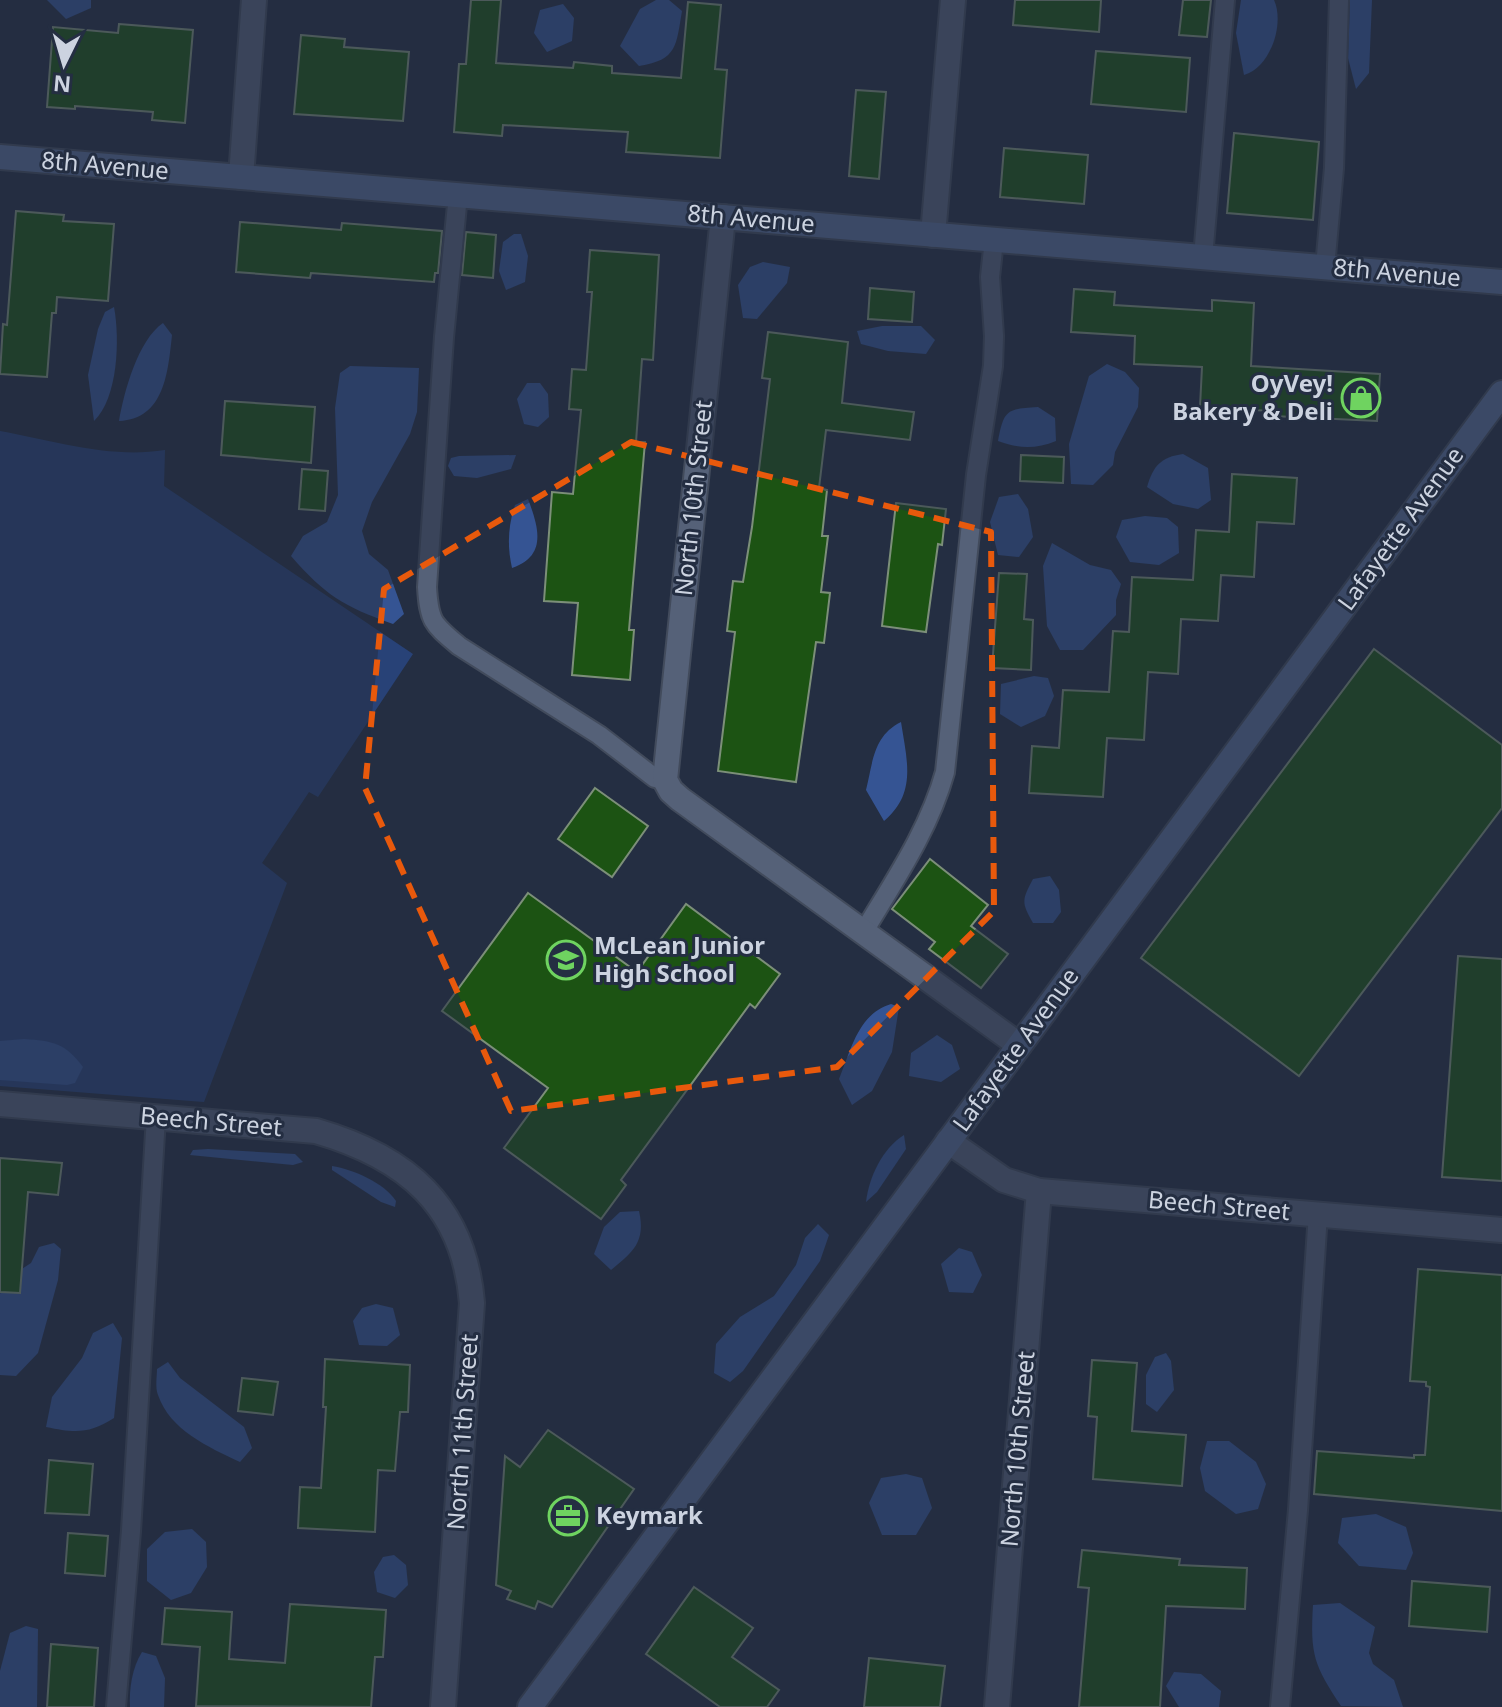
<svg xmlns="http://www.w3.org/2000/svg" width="1502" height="1707" viewBox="0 0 1502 1707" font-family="'Noto Sans',sans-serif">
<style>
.green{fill:#284277}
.forest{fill:#355493}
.building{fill:#1c5313;stroke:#7c8f79;stroke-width:2}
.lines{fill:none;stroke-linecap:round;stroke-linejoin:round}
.lane-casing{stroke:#424b5c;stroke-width:22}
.street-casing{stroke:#424b5c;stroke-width:28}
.secondary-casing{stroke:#424b5c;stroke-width:28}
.lane{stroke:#556178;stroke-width:18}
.street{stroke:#556178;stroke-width:24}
.secondary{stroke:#586c93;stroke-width:24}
.marked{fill:none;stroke:#e8590c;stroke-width:6;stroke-dasharray:16 10;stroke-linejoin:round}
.labels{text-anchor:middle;stroke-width:6;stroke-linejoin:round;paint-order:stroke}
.street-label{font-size:24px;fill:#ccd3e0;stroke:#242e42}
.poi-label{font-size:24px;font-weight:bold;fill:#ccd3e0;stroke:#242e42;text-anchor:start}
</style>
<rect width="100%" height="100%" fill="#242e42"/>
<path class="green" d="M0,431c54,10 111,28 165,19l-1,36 249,168 -95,143 -9,-5 -47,71 25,20 -83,219 -204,-16z"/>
<g class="forest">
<polygon points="47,0 91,0 91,8 66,19"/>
<path d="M656,0h13l13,11c-6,34 -4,49 -43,55l-19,-20 20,-37z"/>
<path d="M1241,0h33c11,24 -4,68 -30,75l-8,-42z"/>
<polygon points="1350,0 1372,0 1369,73 1356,89 1348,58"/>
<polygon points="563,4 574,18 572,41 547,52 534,33 540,10"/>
<polygon points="514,234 521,234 528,256 525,282 506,290 499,271 503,242"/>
<polygon points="763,262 790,267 787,283 757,319 743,318 738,285 750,267"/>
<path d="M114,307c6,32 4,91 -20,114l-6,-46 10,-46 7,-17z"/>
<path d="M163,323l9,12c-4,36 -7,84 -53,86 5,-29 19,-81 44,-98z"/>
<polygon points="882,326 921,326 935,340 926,354 888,351 861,344 857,331"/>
<polygon points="1107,364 1125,372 1139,388 1138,407 1115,452 1113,465 1093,485 1071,484 1069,444 1089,376"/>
<path d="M350,366l69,2 -2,44 -7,22 -38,68 -10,29 7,23 19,16 16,44 -11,10c-50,-18 -67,-28 -102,-68l12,-20 24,-14 11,-27 -3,-87 5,-35z"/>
<polygon points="527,383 540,383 548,394 549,417 538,427 524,424 517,399"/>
<path d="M1038,407l17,11 1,23c-20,8 -37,8 -58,0 6,-32 9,-32 40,-34z"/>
<path d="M1183,454l25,14 3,32 -13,9 -25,-5 -26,-17c6,-21 14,-30 36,-33z"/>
<polygon points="516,455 511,469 477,478 454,476 448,466 451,458 459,456"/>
<polygon points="1018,494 1028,509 1033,537 1019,557 998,555 990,522 999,497"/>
<path d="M528,499c11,29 19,57 -16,69 -5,-22 -4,-42 3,-63z"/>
<polygon points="1145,516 1167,518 1178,527 1179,553 1159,565 1130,562 1116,537 1122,520"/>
<polygon points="1052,543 1090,565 1111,570 1121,584 1116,600 1116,615 1083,650 1060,650 1047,626 1043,566"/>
<polygon points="1034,676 1048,678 1054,696 1045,716 1021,727 1000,714 1001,684"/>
<path d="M901,722c6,39 16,71 -17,99l-18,-31c7,-28 7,-54 35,-68z"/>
<path d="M1050,876l9,14 2,22 -8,11h-20c-12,-21 -11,-23 0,-44z"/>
<path d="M891,1004l8,3 -7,45 -20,39 -20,14 -13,-26c12,-29 19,-65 52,-75z"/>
<polygon points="937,1035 952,1045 960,1069 941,1082 909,1076 911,1053"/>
<path d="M24,1039c29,2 41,4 59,28l-8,16 -8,2 -67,-5v-39z"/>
<path d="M904,1135l2,14 -29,43 -11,10c3,-25 16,-53 38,-67z"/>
<polygon points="208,1149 295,1154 303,1162 293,1165 190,1155 193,1150"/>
<path d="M332,1166c22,4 51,16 64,35l-1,6 -14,-5 -49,-32z"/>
<path d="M639,1211c7,31 -6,41 -28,59l-17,-16 10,-27 16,-15z"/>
<polygon points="818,1224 829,1235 820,1261 743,1371 730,1382 714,1373 716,1344 740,1317 774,1296 796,1265 805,1238"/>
<polygon points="54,1243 61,1249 58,1280 38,1353 16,1376 0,1375 0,1294 8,1278 31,1263 39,1247"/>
<polygon points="959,1248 972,1252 982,1275 973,1293 949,1292 941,1264"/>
<polygon points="376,1304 393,1308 400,1335 387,1346 359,1345 353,1321 362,1308"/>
<path d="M113,1323l9,15 -8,80c-25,16 -39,15 -68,9l6,-30 30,-39 11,-25z"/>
<polygon points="1166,1353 1171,1361 1174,1390 1157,1412 1146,1404 1146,1375 1155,1357"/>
<path d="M168,1362l12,16 64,49 8,21 -12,14c-32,-15 -70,-32 -82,-67 -3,-8 -1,-18 -1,-26z"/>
<polygon points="1207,1441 1229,1441 1256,1462 1266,1484 1258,1509 1236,1514 1205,1491 1200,1468"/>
<polygon points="906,1474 922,1478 932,1508 916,1535 882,1535 869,1503 881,1478"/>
<polygon points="1376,1514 1406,1527 1413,1553 1406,1570 1359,1566 1338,1543 1342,1518"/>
<polygon points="192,1529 206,1542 207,1567 191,1593 171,1600 147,1581 147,1549 165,1532"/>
<polygon points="394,1555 406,1565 408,1585 395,1598 377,1592 374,1572 383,1557"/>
<path d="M1340,1603l35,24 -6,26 4,11 21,16 9,27 -62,-1c-27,-41 -31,-51 -28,-101z"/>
<polygon points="26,1626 38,1629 37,1707 0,1707 0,1671 10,1633"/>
<path d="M142,1652l14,4 9,22 -1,29h-34c-1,-18 2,-39 12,-55z"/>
<polygon points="1174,1672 1201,1674 1221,1691 1219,1707 1179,1707 1166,1686"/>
</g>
<g class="building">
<polygon points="471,0 501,0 496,63 573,68 574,62 612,66 612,73 681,78 688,2 721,5 715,69 727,70 720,158 626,152 628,132 503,125 502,136 454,132 459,64 466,64"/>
<polygon points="1015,0 1101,0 1099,32 1013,25"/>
<polygon points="1183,0 1211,0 1207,37 1179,35"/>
<polygon points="119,24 193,30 185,123 152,120 153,112 75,106 75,109 47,107 53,27 118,33"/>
<polygon points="301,35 345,39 344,47 409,52 403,121 294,114"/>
<polygon points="1096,51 1190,58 1186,112 1091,104"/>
<polygon points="856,90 886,92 879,179 849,176"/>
<polygon points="1234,133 1319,142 1313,220 1227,213"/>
<polygon points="1004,148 1088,155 1084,204 1000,197"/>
<polygon points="16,211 64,215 63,221 114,224 108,301 57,297 56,313 52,313 47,377 0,374 3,324 7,325"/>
<polygon points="240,222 341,230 342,223 442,231 438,273 435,273 434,282 311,273 310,278 236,272"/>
<polygon points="466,232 496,235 493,278 462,275"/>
<polygon points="590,250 659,255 653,360 642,359 636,442 645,442 629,630 634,630 630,680 572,675 578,603 544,601 552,492 573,494 581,410 569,409 572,369 586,370 592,292 587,292"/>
<polygon points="870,288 914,292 912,322 868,319"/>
<polygon points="1074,289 1115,292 1114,305 1212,311 1212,300 1254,303 1251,366 1380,374 1377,421 1273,416 1273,411 1200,407 1202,367 1134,364 1135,336 1071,332"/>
<polygon points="768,332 848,342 842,403 914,412 910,440 826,430 819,488 827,490 822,536 828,536 821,592 830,593 824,643 816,642 796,782 718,771 735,632 727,631 733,581 743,582 752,527 770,379 762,378"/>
<polygon points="225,401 315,407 311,463 221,455"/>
<polygon points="1021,455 1064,457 1063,483 1020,481"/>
<polygon points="302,469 328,471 325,511 299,509"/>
<polygon points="1232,474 1297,478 1294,524 1257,522 1254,577 1221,575 1218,621 1181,619 1178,674 1148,672 1144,740 1107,738 1103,797 1029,793 1032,746 1059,748 1063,690 1109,692 1113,631 1129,632 1132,577 1193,580 1196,530 1229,532"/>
<polygon points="896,503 946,509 942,545 938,544 926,632 882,626"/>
<polygon points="999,573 1027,574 1024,619 1033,620 1031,670 992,668"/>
<polygon points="1374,649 1502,745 1502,808 1299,1076 1141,958"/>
<polygon points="595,788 648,826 612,877 558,839"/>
<polygon points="930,859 988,905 971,926 1008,954 981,988 929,949 935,942 892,909"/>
<polygon points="528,893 637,972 686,904 780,974 755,1008 750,1004 621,1180 626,1185 601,1219 504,1148 548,1088 442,1011"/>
<polygon points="1458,956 1502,959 1502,1181 1442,1177"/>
<polygon points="0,1158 62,1163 58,1195 28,1192 20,1293 0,1292"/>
<polygon points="1418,1269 1502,1275 1502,1511 1314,1494 1317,1451 1414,1458 1414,1455 1425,1455 1430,1387 1426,1386 1426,1382 1410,1381"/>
<polygon points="325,1359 410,1365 408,1412 400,1412 395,1471 378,1470 375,1532 298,1528 300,1487 321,1488 326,1407 323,1407"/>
<polygon points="1092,1360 1137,1363 1132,1431 1186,1435 1182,1486 1093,1479 1097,1417 1088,1416"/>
<polygon points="242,1378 278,1382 273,1415 238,1411"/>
<polygon points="548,1430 634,1489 552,1607 538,1601 535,1609 507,1599 511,1591 496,1585 505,1456 520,1467"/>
<polygon points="49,1460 93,1464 89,1515 45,1513"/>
<polygon points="68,1533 108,1536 105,1576 65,1573"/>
<polygon points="1082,1550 1180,1559 1179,1565 1247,1568 1245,1609 1166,1606 1160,1707 1079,1707 1089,1588 1078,1587"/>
<polygon points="1412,1581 1490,1587 1487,1632 1409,1626"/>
<polygon points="694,1587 753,1628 732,1657 779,1690 767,1707 720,1707 646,1654"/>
<polygon points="290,1604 386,1610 383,1657 375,1657 371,1707 196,1706 200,1647 162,1644 165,1608 232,1612 229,1659 285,1663"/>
<polygon points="51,1644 98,1648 94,1707 47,1707"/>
<polygon points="869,1658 945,1666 940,1707 864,1707"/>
</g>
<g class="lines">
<g class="lane-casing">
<g id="lane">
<path d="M458,195l-14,142 -17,250c2,35 6,37 32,59l140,89 56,43 10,2"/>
<polyline points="1203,257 1225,0"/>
<polyline points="1325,267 1334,168 1339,0"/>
<path d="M863,933c31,-52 66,-103 82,-161l31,-297 17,-109 1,-30 -4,-59 4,-37"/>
<polyline points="116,1707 131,1531 156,1117"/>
<polyline points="1280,1707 1298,1510 1318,1214"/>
</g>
</g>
<g class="street-casing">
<g id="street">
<polyline points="241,177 254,0"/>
<polyline points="723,217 665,780 671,791 680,799 1019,1045"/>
<polyline points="933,235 953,0"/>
<path d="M0,1104l316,27c90,26 148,74 156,172l-29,404"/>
<polyline points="948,1141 1004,1180 1039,1191 1502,1230"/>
<polyline points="997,1707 1039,1191"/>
</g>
</g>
<g class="secondary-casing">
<g id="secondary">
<polyline points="0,157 1502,282"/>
<polyline points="530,1707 1502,393"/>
</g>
</g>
<use href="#lane" class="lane"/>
<use href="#street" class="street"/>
<use href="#secondary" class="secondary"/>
</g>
<path d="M0 0H1502V1707H0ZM631,442l360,90 3,379 -157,156 -326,44 -146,-323 19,-199z" fill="#242e42" fill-opacity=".55" fill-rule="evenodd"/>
<path class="marked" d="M631,442l360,90 3,379 -157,156 -326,44 -146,-323 19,-199z"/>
<defs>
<g id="shop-ring" transform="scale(2)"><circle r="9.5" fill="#242e42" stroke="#6fd360" stroke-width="1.5"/><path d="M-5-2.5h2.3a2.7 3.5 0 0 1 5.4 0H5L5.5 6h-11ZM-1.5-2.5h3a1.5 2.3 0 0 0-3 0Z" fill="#6fd360"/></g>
<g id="school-ring" transform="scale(2)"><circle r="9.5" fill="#242e42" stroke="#6fd360" stroke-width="1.5"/><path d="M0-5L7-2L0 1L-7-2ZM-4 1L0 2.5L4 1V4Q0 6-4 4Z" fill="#6fd360"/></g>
<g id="office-ring" transform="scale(2)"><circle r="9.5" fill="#242e42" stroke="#6fd360" stroke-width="1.5"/><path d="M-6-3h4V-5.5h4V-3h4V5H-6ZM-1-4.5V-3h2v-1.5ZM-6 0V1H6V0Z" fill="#6fd360"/></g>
</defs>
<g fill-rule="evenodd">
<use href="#shop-ring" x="1361" y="398"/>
<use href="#school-ring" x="566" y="960"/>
<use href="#office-ring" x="568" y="1516"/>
</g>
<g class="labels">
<g class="street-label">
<text transform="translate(105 166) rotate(5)" y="8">8th Avenue</text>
<text transform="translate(751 219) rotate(5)" y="8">8th Avenue</text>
<text transform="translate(1397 273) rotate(5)" y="8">8th Avenue</text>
<text transform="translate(694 498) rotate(-84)" y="8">North 10th Street</text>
<text transform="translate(1401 529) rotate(-54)" y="8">Lafayette Avenue</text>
<text transform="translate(1016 1050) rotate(-54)" y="8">Lafayette Avenue</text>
<text transform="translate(211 1122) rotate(5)" y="8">Beech Street</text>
<text transform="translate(1219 1206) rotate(5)" y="8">Beech Street</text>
<text transform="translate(463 1432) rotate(-86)" y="8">North 11th Street</text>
<text transform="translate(1018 1449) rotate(-85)" y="8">North 10th Street</text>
</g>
<g class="poi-label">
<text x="1333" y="392" text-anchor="end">OyVey!<tspan x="1333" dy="28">Bakery &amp; Deli</tspan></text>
<text x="594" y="954">McLean Junior<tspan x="594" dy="28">High School</tspan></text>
<text x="596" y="1524">Keymark</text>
</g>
</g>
<g transform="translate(64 64) rotate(185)" stroke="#242e42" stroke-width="6" paint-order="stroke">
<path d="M0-6L14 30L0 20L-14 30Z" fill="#ccd3e0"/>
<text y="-12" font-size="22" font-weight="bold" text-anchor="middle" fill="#ccd3e0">N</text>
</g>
</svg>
